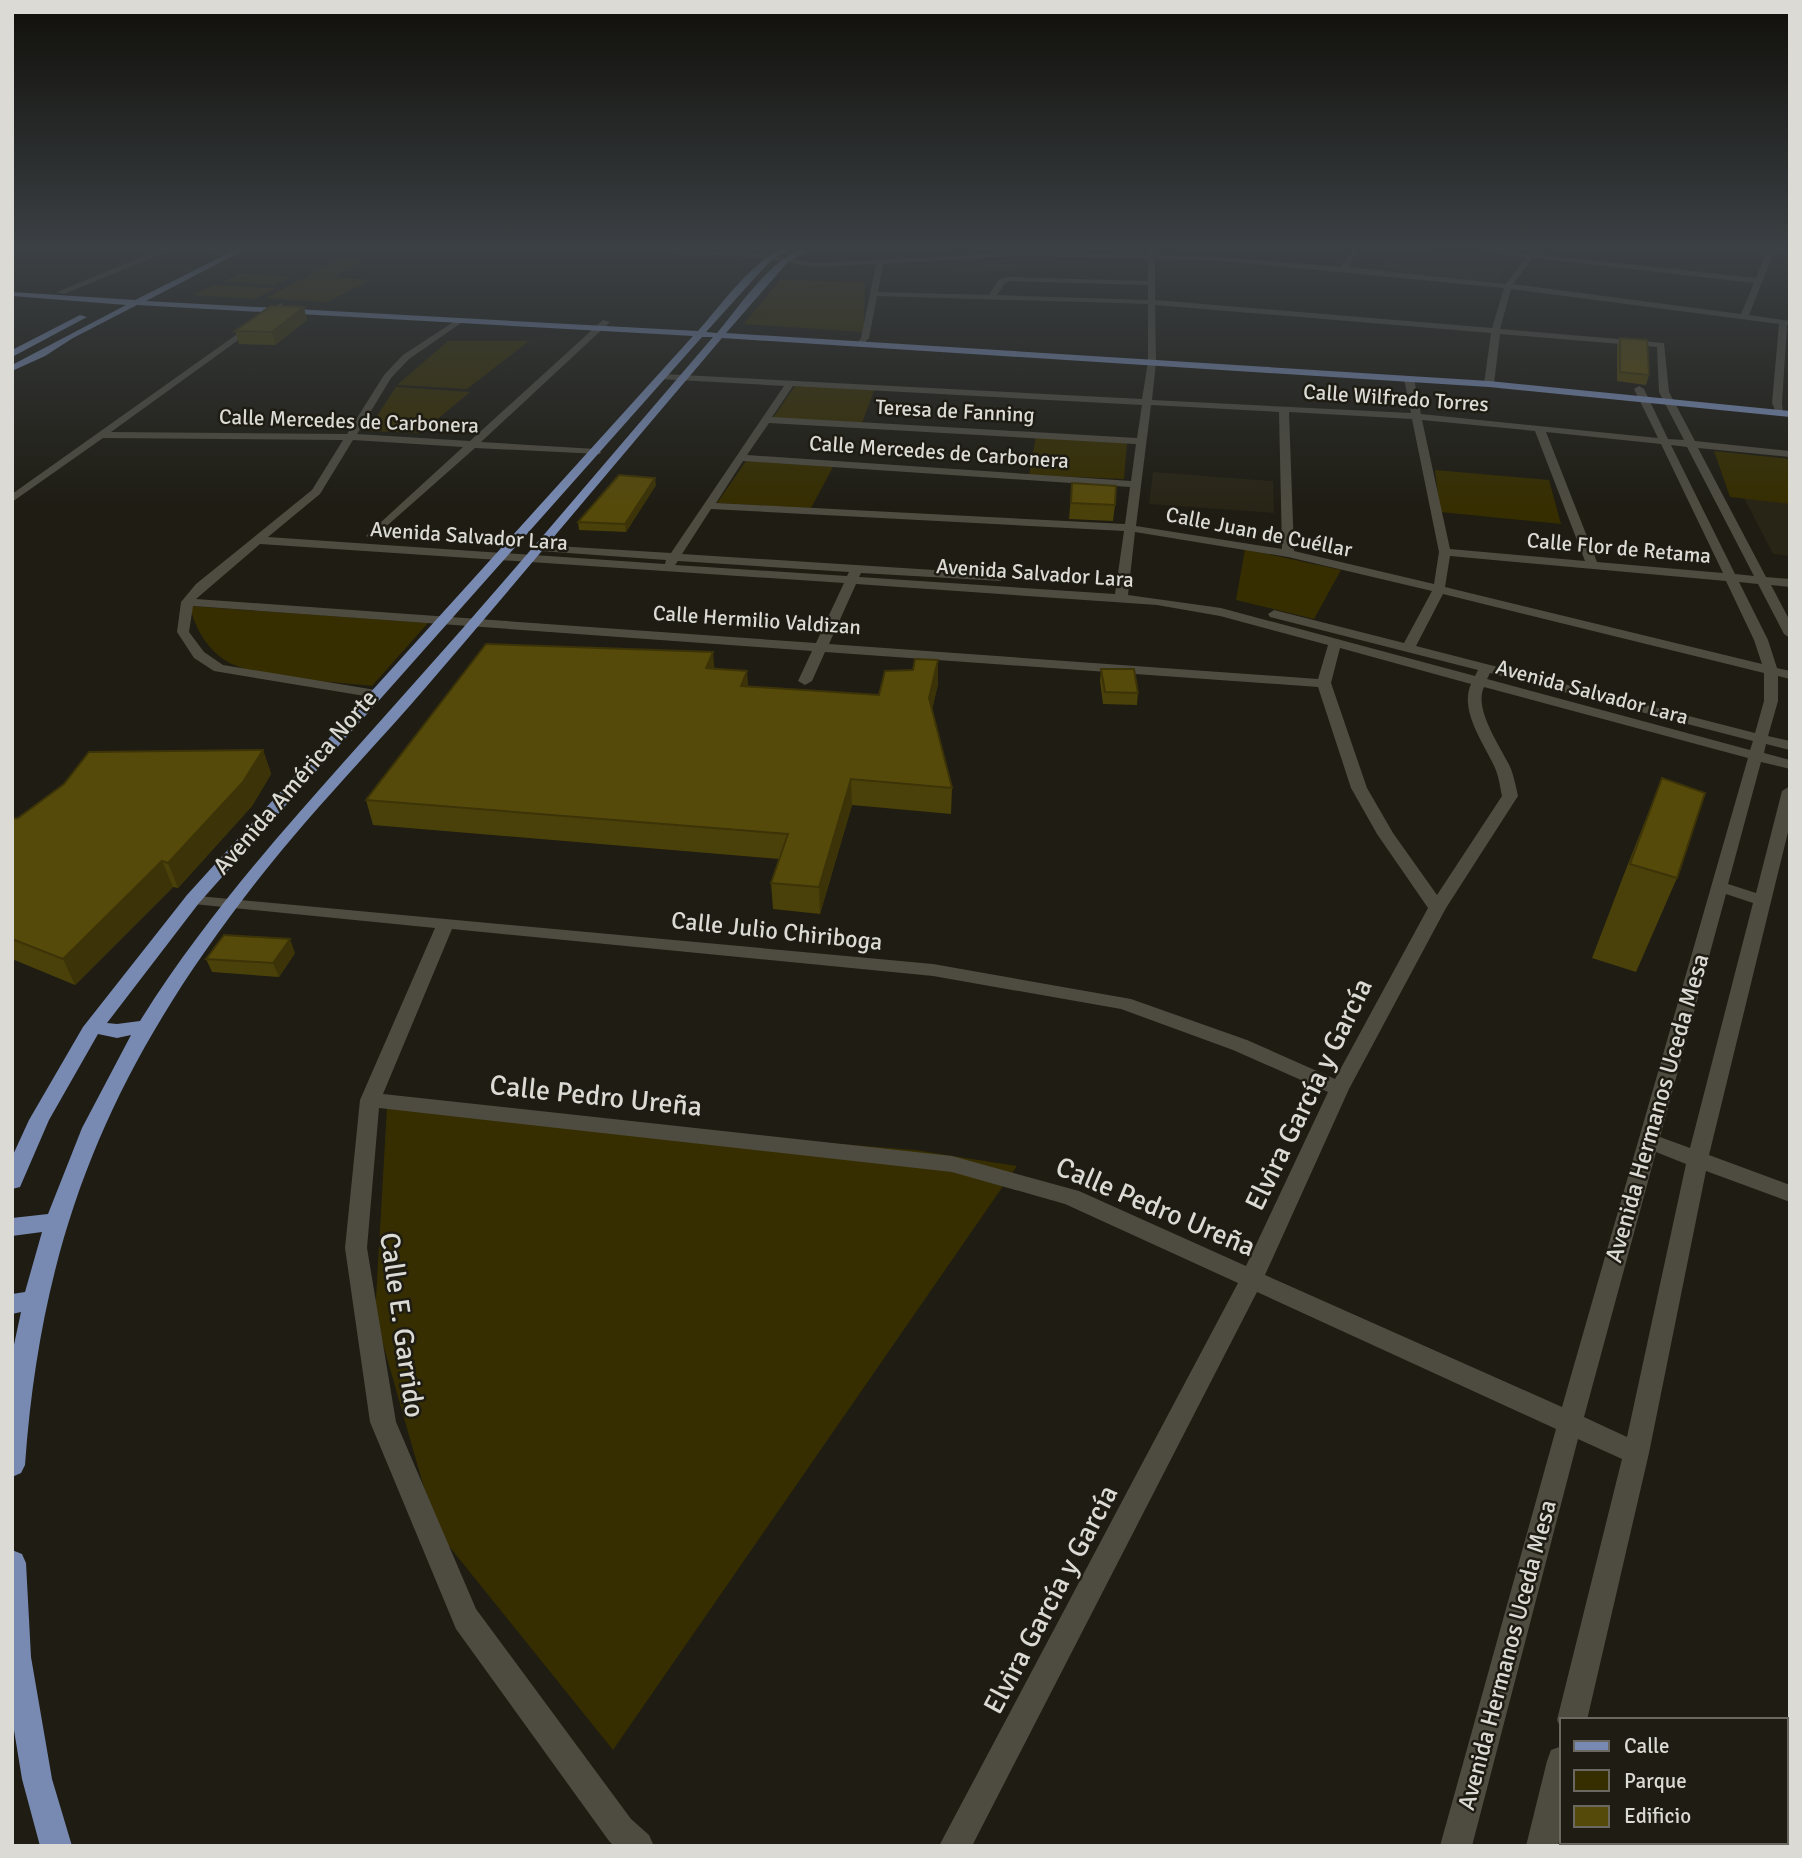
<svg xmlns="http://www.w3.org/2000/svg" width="1802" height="1858" viewBox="0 0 1802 1858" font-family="Signika,sans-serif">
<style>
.built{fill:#282516}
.green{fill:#362e01}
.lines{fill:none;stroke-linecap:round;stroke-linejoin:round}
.minor{fill:#4e4c41;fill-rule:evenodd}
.major{fill:#788ab2;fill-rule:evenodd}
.wall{fill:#4a4009}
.shaded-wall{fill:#3c3408}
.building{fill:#564a0b;stroke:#3c3408;stroke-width:2}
.labels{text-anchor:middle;stroke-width:5;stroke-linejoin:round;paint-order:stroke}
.far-street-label{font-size:21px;fill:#dbdad4;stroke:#1e1c13}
.street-label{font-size:24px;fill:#dbdad4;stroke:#1e1c13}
.near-street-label{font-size:28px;fill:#dbdad4;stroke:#1e1c13}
</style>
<rect width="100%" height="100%" fill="#1e1c13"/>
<g class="built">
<polygon points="1397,247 1421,247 1516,257 1494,283 1383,270"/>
<polygon points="1022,257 1017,271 956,273 962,260"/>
<polygon points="1153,472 1273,481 1274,513 1149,504"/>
<polygon points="1744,498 1790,503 1790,556 1773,554"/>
</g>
<g class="green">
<polygon points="340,259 362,261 333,277 371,280 327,302 266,298"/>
<polygon points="242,273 291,277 274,285 224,281"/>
<polygon points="780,280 865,282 864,332 744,324"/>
<polygon points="214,285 276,288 255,299 192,295"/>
<polygon points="448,341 529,341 467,389 397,385"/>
<polygon points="797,383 875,388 862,423 772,419"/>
<polygon points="396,387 470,392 421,433 367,431"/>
<polygon points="1036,436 1127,443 1124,479 1029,475"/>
<polygon points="1714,451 1790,459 1790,504 1730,497"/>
<polygon points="746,461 833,467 811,508 717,503"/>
<polygon points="1435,470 1549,480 1561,524 1440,512"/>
<polygon points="1245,549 1341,570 1314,619 1236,600"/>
<path d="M190,606l238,17 -56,63c-34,-4 -118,-8 -144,-24 -20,-11 -34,-35 -38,-56z"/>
<polygon points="387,1107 915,1150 1017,1166 613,1750 436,1530 375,1316"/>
</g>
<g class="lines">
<g class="minor">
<polygon points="156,247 188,247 240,253 236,255 171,250 64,294 57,292 161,249"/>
<path d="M565,247l187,6 65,10 204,-11 126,3v-8h8v8l68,2 118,10 13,-20h7l-13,20 158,17 20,-27 -72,-10 75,6 4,-6h6l-4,7 221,24 11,-27 -17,-4 40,3v4l-16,-2 -25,63 41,6v4h-3l-5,78 1,12h-6l-5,-12 7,-79 -268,-35 -11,40 164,14 5,49 26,49 95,10v6l-92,-9 68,129 24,2v8l-19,-2 19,36v17l-6,-4 -26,-50 -19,-2 29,58 9,28 13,3v8l-12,-3v25l-10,35 22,5v9l-24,-6 -2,9 26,7v9l-29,-7 -33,122 28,9 26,-102 8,-5v38l-81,331 81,30v17l-84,-31 -57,282 -62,267h-25v11l-5,-11 65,-261 -44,-20 -106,407h-32l116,-417 -299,-137 -285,554h-33l299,-563 -173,-79 -113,-32 -573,-64 -12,140 29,174 80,187 155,210 18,16 5,11h-40l-5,-5 -153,-212 -86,-207 -25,-174 15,-148 75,-172 -242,-24 -6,-1 -3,-4 3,-4 746,69 198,35 116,41 88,39 93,-171 -51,-74 -26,-46 -33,-101 -493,-35 -13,29 -7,4 -7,-4 14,-30 -619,-45 -4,26 15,20 19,13 159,26v6l-5,1 -163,-27 -20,-13 -17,-26 4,-30 15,-18 116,-94 31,-50 -240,-2 -91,64v-8l269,-191 3,4 -173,125 236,2 37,-59 19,-20 55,-36 3,4 -52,36 -18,19 -34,56 113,7 133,-121 7,2 -129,120 115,7 5,3 -1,2 -125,-6 -103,91 -6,-3 2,-2 95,-87 -110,-7 -33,54 -52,43 397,27 1,-4 -126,-9 -6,-3 6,-3 131,8 113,-167 -124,-7v-4l3,-1 479,25 6,-37v-58l-271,-8 -8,42 -8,8 -4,-3 4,-5 15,-74 -59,3 -65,-10zM1021,256l127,3v22l-139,-4 -10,2 -10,16 -111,-3 5,-28zM1533,258l221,25 -13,31 -228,-30zM1155,259l68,2 281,27 -12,40 -337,-28zM1009,281l139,4v15l-151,-5 8,-12zM1155,305l336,28 -7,51 5,3 5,-3 6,-50 157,13 2,45 25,48 -16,-1 -24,-50 -5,-3 -5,3 24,49 -237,-24 -7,-35 -5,-3 -5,3 7,34 -259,-13 4,-38zM793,386l349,19 -5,33 -365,-21zM1151,405l128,7 3,137 -146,-23zM1289,412l123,7 27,133 -5,32 -140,-33zM1422,420l113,11 50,130 -135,-12zM769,423l367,21 -5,37 -384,-26zM1546,432l115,12 62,129 -126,-11zM1671,445l16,2 67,129 -19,-2zM743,461l387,26 -5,37 -409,-21zM711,509l413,22 -9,63 -256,-17 2,-4 140,8v-6l-4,-1 -315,-20zM1135,532l153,25 144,34 -28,52 -130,-33 -6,4 2,3 208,53 -3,6 -254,-68 -93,-13zM260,544l584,39 -28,60 -620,-44zM1450,556l276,25 28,59 8,24 -317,-77zM678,561l171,11 -2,4 -172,-11zM856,584l301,21 63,11 108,29 -10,34 -489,-35zM1443,594l321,79v28l-9,32 -339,-87zM1340,648l131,36c-12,27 13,59 24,84 4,9 5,19 7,28l-65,99 -44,-62 -26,-45 -36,-105zM1490,673l263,68 -3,9 -263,-71zM1484,687l264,71 -186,649 -297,-132 84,-186 97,-181 72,-112c-2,-9 -4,-19 -7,-27 -9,-21 -38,-59 -27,-82zM1726,894l27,9 -63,245 -30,-11zM452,929l481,47 188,33 112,41 95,42 -82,174 -167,-75 -127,-35 -569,-62zM1656,1152l30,12 -59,273 -43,-20z"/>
<polygon points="1562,1746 1562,1826 1558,1846 1526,1846 1547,1761 1551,1750"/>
</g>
<g class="major">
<path d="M241,247h9l-104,54 552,30c22,-24 63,-84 96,-84l-22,12 -66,73 11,1c24,-28 60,-86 99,-86l-28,15 -62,71 763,48 301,30v6l-301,-30 -767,-49c-99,116 -196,233 -295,348 -56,65 -117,127 -170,195 -145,186 -215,348 -232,584l-4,8 -9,4v-123l9,-42 -9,2v-20l13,-2 17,-60 -30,4v-18l36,-4 34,-86 49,-93 -14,3 -19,-4 -49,86 -29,67 -8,2v-32l17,-37 54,-93 104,-132 506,-559 -556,-31 -64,33 -28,18 -33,15v-6l114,-60 -114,-9v-4l123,8zM702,337h11c-99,115 -196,231 -297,344 -97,110 -198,215 -276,340l-23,3 -10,-1 92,-120z"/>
<polygon points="80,315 87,317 12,357 12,350"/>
<polygon points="12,1550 22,1554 26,1563 31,1657 52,1779 72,1846 40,1846 22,1779 12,1718"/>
</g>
</g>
<g class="wall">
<polygon points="307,320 275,345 239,344 235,331"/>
<polygon points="1620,338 1649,375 1646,385 1617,381 1617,346"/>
<polygon points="1072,483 1115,505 1113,521 1069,519"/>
<polygon points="656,485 626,532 579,530 578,522"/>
<polygon points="938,660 938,684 932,709 952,788 951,814 852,805 820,914 773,909 771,883 779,859 373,825 366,800 714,668 749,687 879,695 913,670"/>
<polygon points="1101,669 1138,693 1137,705 1103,704 1100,681"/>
<polygon points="263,750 271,774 252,806 178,888 173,887 75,985 12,959 12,819"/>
<polygon points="1662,778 1677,878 1636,972 1592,958 1626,869"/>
<polygon points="295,953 279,977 212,972 206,959"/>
</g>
<g class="shaded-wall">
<polygon points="304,307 307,320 275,345 272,332"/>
<polygon points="655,478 656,485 626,532 625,524"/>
<polygon points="713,652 715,676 706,668"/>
<polygon points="938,660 938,684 929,723 929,698"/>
<polygon points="747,671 749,695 741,686"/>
<polygon points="263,750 271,774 252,806 178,888 168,863"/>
<polygon points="851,779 852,805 820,914 819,887"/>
<polygon points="162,861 173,887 75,985 63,959"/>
<polygon points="290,939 295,953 279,977 273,963"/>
</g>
<g class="building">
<polygon points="271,306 304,307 272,332 235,331"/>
<polygon points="1620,338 1647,340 1649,375 1620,372"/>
<polygon points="619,475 655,478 625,524 578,522"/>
<polygon points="1072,483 1116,486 1115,505 1071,503"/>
<polygon points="486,644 713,652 706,668 747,671 741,686 879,695 885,671 913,670 915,659 938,660 929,698 952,788 851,779 819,887 771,883 788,834 366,800"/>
<polygon points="1101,669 1134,669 1138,693 1105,692"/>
<polygon points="263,750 243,782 168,863 162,861 63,959 12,939 12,819 18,818 64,784 89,752"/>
<polygon points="1662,778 1705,793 1677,878 1630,864"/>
<polygon points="224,935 290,939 273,963 206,959"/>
</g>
<linearGradient id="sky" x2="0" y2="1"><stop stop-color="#100f0a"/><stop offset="0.49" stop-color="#3b4044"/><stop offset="1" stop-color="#3b4044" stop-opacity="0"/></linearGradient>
<rect width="1802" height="507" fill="url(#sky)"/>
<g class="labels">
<g class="far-street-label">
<text transform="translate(1396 398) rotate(4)" y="7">Calle Wilfredo Torres</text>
<text transform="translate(955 411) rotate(3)" y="7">Teresa de Fanning</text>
<text transform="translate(349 421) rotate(2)" y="7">Calle Mercedes de Carbonera</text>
<text transform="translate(939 452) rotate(4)" y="7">Calle Mercedes de Carbonera</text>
<text transform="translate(1259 532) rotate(11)" y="7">Calle Juan de Cuéllar</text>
<text transform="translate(469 536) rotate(4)" y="7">Avenida Salvador Lara</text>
<text transform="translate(1619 548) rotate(5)" y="7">Calle Flor de Retama</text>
<text transform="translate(1035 573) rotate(4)" y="7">Avenida Salvador Lara</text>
<text transform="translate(757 620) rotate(4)" y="7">Calle Hermilio Valdizan</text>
<text transform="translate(1592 692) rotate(15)" y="7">Avenida Salvador Lara</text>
</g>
<g class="street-label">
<text transform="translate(295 782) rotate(-49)" y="8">Avenida América Norte</text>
<text transform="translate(777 931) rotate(6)" y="8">Calle Julio Chiriboga</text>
<text transform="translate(1657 1108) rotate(-74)" y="8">Avenida Hermanos Uceda Mesa</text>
<text transform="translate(1507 1655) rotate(-75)" y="8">Avenida Hermanos Uceda Mesa</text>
</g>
<g class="near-street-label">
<text transform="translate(1308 1094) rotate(-64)" y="10">Elvira García y García</text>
<text transform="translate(596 1095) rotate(6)" y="10">Calle Pedro Ureña</text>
<text transform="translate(1156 1206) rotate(23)" y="10">Calle Pedro Ureña</text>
<text transform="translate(403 1325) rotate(82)" y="10">Calle E. Garrido</text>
<text transform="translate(1050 1599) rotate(-62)" y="10">Elvira García y García</text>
</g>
</g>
<rect width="1802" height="1858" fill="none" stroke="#dbdad4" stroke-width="28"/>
<rect x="1560" y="1718" width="228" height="126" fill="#1e1c13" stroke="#6a6860" stroke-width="2"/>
<rect x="1574" y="1741" width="35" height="10" fill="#788ab2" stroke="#6a6860" stroke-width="2"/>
<text x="1624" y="1753" font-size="21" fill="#dbdad4">Calle</text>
<rect x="1574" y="1770" width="35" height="21" fill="#362e01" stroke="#6a6860" stroke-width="2"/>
<text x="1624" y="1788" font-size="21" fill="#dbdad4">Parque</text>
<rect x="1574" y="1806" width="35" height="21" fill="#564a0b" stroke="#6a6860" stroke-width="2"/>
<text x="1624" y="1823" font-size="21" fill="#dbdad4">Edificio</text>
</svg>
